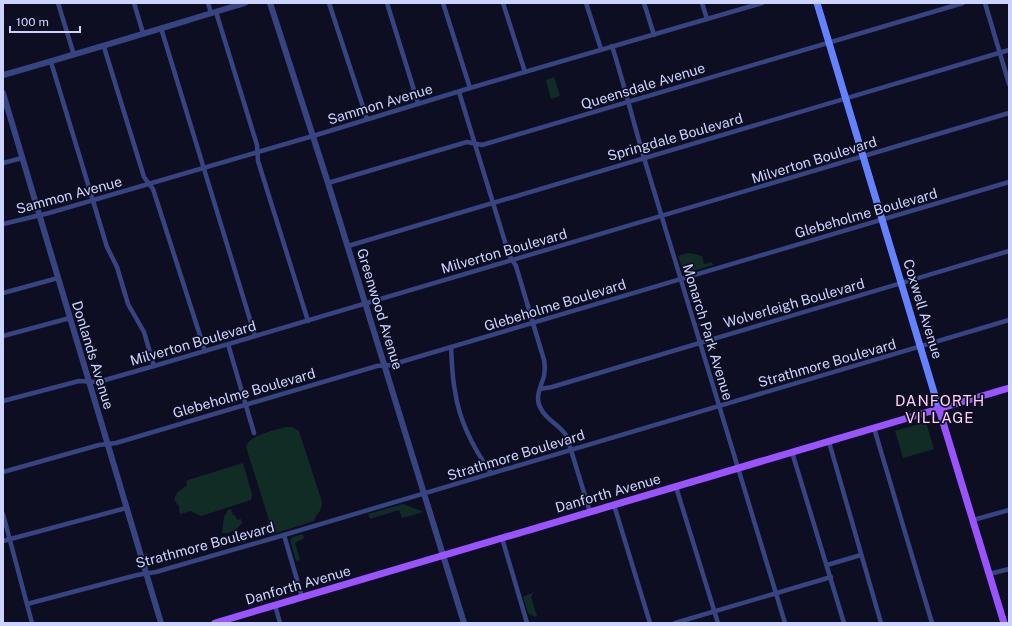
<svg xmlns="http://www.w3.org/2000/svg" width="1012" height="626" viewBox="0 0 1012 626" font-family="'Public Sans',sans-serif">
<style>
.green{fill:#102c25}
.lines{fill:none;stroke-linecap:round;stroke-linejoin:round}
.minor{stroke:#374481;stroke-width:4.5}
.tertiary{stroke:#374481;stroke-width:6}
.secondary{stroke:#6482ff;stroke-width:7}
.primary{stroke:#9a54ff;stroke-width:7}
.labels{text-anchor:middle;stroke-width:3.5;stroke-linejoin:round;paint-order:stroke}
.street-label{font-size:14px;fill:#cdd3ff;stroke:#0d0e22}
.neighbourhood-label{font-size:15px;letter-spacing:1px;fill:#ffcff8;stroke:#0d0e22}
</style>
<rect width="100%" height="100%" fill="#0d0e22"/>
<g class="green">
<polygon points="554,77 560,96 551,99 546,80"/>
<polygon points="688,253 699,255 700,256 702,256 704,264 712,262 713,265 687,273 684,272 678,256"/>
<polygon points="926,422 934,449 903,458 895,431"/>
<path d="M286,427h6l7,4 23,71c0,11 -6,11 -8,19l-41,13 -2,-2 -4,-12 3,3 -24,-76c3,-12 30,-17 40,-20z"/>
<path d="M243,463l9,31 -1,6 -50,16 -11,-5 -9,3 -2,-2v-6c-10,-9 0,-16 8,-20l-1,-4 2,-2z"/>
<polygon points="403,504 424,512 402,518 399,510 370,519 368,514"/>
<path d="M231,509l2,6h2l2,5 4,-1 1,4c-5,6 -11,11 -20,10l2,-16 4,-7z"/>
<polygon points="303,534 304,538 295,543 300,560 296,561 290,540 293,537"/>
<polygon points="534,592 531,597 537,616 535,617 528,613 523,597"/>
</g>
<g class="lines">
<g class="minor">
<polyline points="58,3 74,55"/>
<polyline points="134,3 143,33"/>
<polyline points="208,3 211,13"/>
<polyline points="329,3 367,119"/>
<polyline points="387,3 418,103"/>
<polyline points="443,3 470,88"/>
<polyline points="503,3 525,72"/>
<polyline points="586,3 601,49"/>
<polyline points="644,3 654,35"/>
<polyline points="702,3 707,19"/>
<polyline points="985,3 1009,84"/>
<polyline points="216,12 257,145 258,161 308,321"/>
<polyline points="161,28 255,336"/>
<path d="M612,46c12,38 21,75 32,112l141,465"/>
<polyline points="104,47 144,177 153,189 205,351"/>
<polyline points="51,62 107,247 117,267 128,304 144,332 154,366"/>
<path d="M459,92l50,163 7,11 28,94c1,5 1,10 0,16 -3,11 -10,22 -3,33 6,12 20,16 26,28l23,75"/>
<polyline points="3,163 22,158"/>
<polyline points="328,183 467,142 482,145 963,3"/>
<polyline points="3,224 49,213 313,136 470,88 762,3"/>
<polyline points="348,246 1009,50"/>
<polyline points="3,293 58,278"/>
<polyline points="3,336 70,318"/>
<polyline points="228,344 254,433"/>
<path d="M451,347c1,15 1,30 4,44 4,30 19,58 36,82"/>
<polyline points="540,389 552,387 1009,251"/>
<polyline points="3,401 79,381 98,382 154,366 1009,113"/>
<polyline points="874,428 932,623"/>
<polyline points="829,442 881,623"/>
<polyline points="792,452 844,623"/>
<polyline points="3,472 99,445 116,443 377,366 391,365 414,358 1009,182"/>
<polyline points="676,487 718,623"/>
<polyline points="614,505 650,623"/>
<polyline points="3,514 32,623"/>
<polyline points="973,520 1009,510"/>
<polyline points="284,535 302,597"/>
<polyline points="502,538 527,623"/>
<polyline points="3,541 126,508"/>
<polyline points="827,565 861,555"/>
<polyline points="989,574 1009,569"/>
<polyline points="27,604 137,575 156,572 267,540 1009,320"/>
<polyline points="275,605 280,623"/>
<polyline points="675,623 831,577"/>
</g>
<g class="tertiary">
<polyline points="270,3 328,183 464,623"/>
<path d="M3,75c81,-23 162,-48 242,-72"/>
<polyline points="3,93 161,623"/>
</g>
<polyline class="secondary" points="817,3 939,409"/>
<g class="primary">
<polyline points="939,409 1004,623"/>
<polyline points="215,623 1009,388"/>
</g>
</g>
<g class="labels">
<g class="street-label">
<text transform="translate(643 86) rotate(-17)" y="5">Queensdale Avenue</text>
<text transform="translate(380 104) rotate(-17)" y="5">Sammon Avenue</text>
<text transform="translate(675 137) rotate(-16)" y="5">Springdale Boulevard</text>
<text transform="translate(814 160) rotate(-17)" y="5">Milverton Boulevard</text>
<text transform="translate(69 195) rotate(-15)" y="5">Sammon Avenue</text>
<text transform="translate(866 213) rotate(-16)" y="5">Glebeholme Boulevard</text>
<text transform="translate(504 251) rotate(-16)" y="5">Milverton Boulevard</text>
<text transform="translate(794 303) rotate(-16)" y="5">Wolverleigh Boulevard</text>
<text transform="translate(555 305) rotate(-17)" y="5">Glebeholme Boulevard</text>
<text transform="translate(380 309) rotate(73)" y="5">Greenwood Avenue</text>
<text transform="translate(923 309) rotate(73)" y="5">Coxwell Avenue</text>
<text transform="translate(708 332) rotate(73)" y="5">Monarch Park Avenue</text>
<text transform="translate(193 343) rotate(-16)" y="5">Milverton Boulevard</text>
<text transform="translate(93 355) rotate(73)" y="5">Donlands Avenue</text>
<text transform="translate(827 363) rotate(-16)" y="5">Strathmore Boulevard</text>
<text transform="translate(244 393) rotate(-16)" y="5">Glebeholme Boulevard</text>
<text transform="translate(516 455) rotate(-17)" y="5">Strathmore Boulevard</text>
<text transform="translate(608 493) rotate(-16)" y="5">Danforth Avenue</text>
<text transform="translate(205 545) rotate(-15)" y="5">Strathmore Boulevard</text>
<text transform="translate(298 585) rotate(-16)" y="5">Danforth Avenue</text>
</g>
<g class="neighbourhood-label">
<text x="940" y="406">DANFORTH<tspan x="940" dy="17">VILLAGE</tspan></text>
</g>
</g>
<rect width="1012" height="626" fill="none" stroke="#cdd3ff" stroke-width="8"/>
<path d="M10 26v6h70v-6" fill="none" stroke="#cdd3ff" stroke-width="2"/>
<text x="16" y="26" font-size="12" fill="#cdd3ff" stroke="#0d0e22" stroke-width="3" paint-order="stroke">100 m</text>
</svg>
